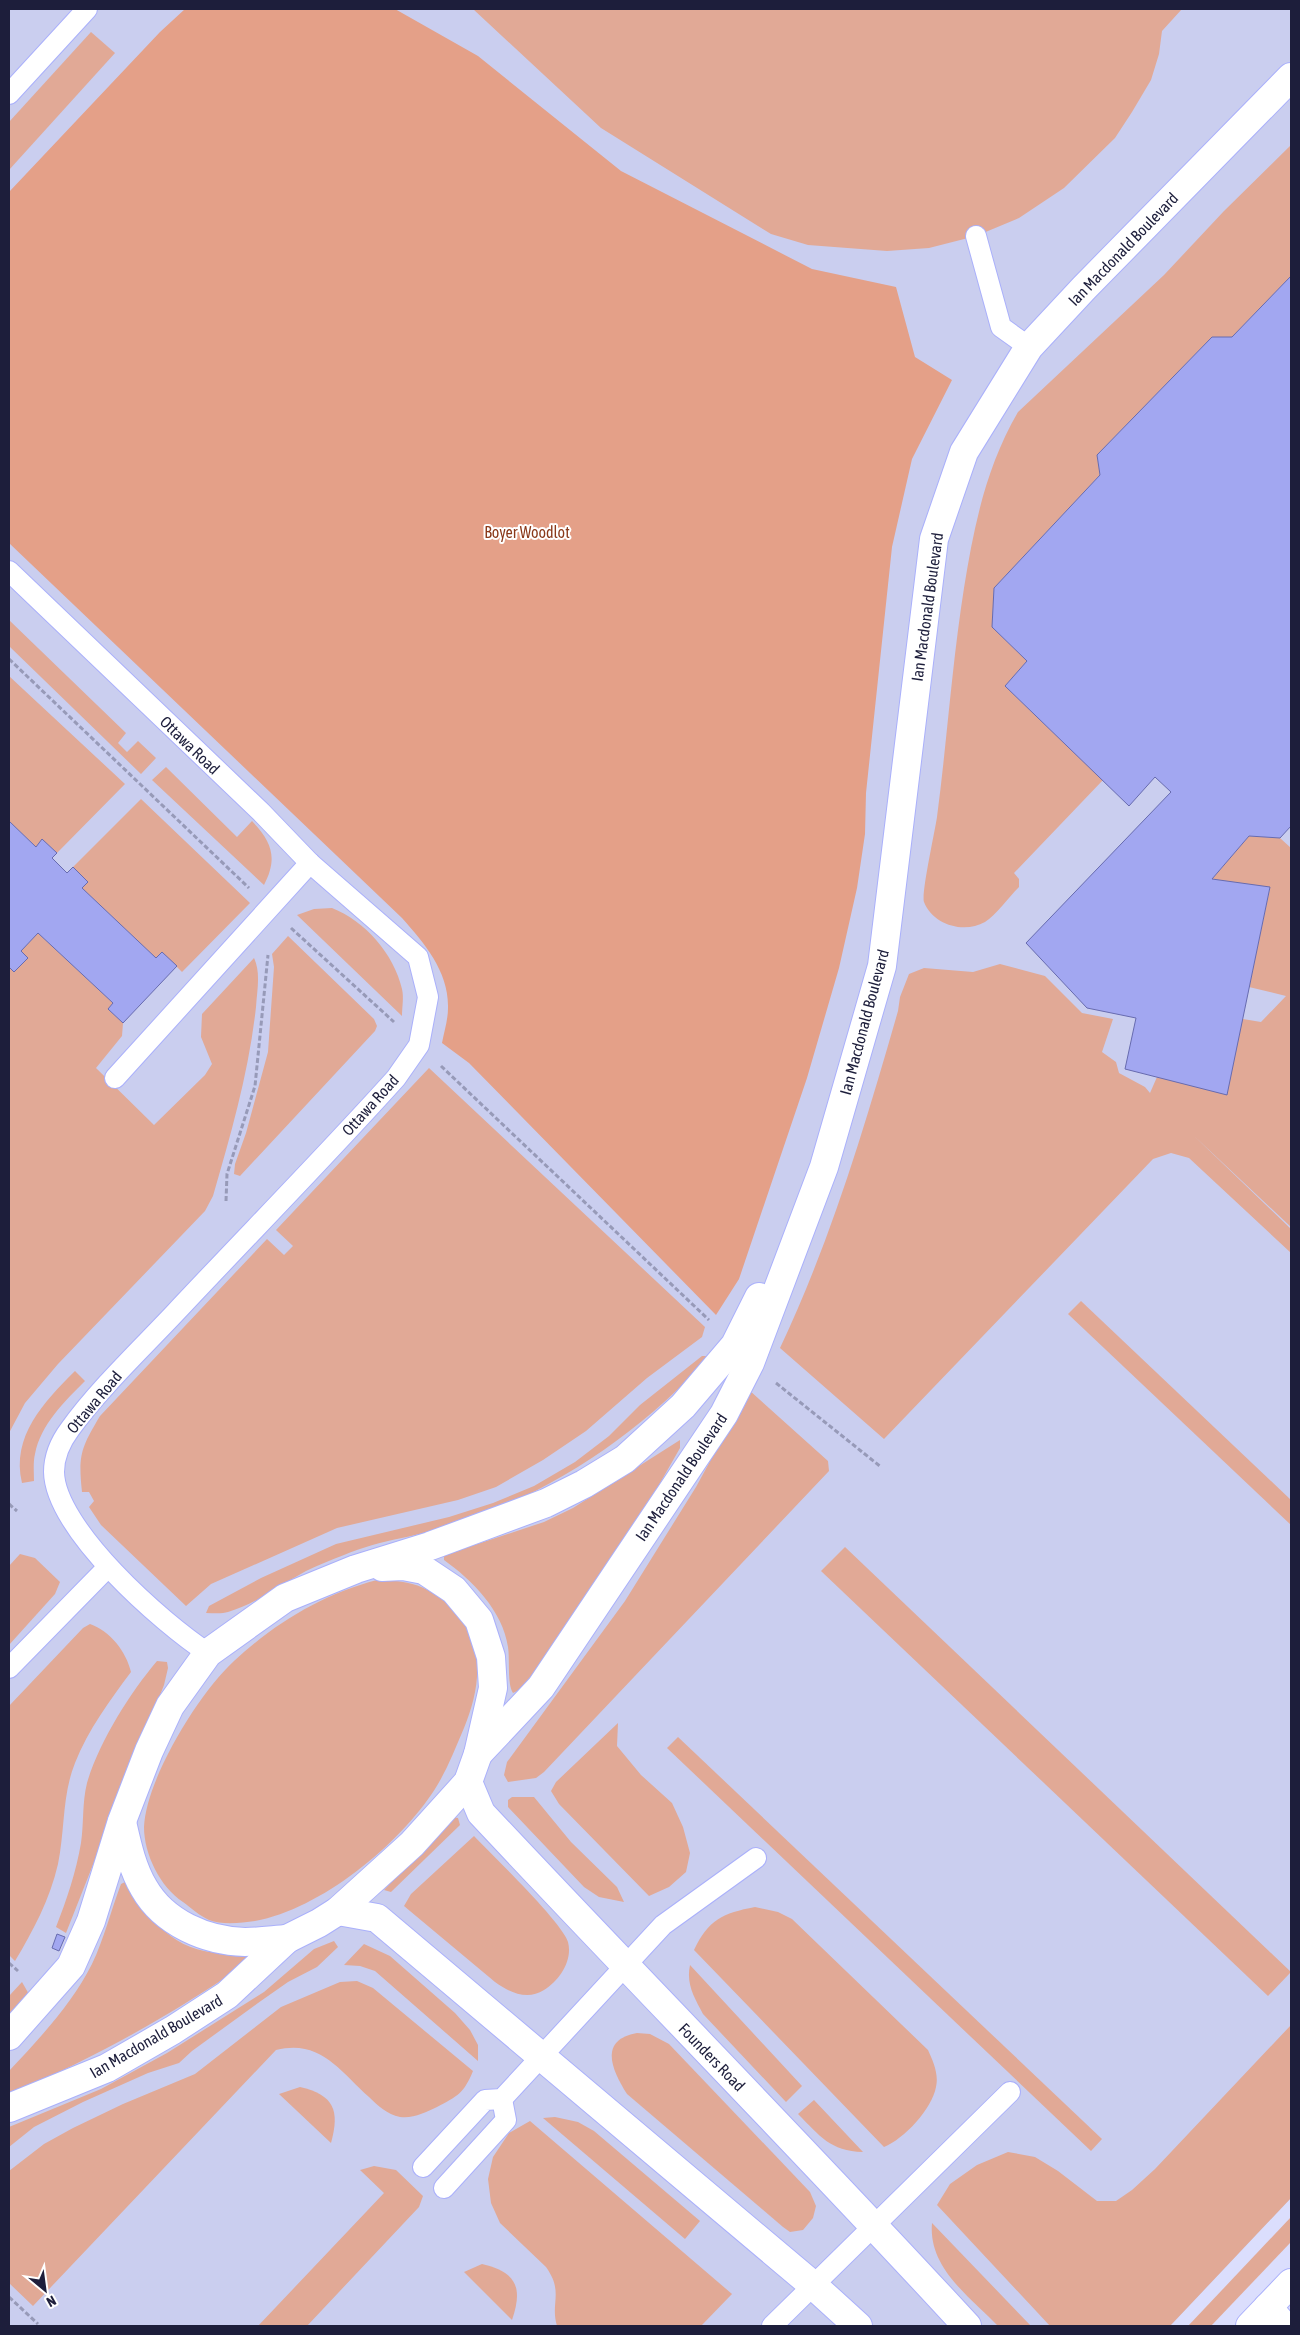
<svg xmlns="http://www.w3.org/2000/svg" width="1300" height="2335" viewBox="0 0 1300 2335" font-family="'Asap Condensed',sans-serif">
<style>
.built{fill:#caceef}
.green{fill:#e1a996}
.forest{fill:#e4a088}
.building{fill:#a2a7f1;stroke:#676baf}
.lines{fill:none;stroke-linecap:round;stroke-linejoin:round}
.lane-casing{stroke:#aab0fb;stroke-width:22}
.secondary-casing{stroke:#aab0fb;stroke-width:30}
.path{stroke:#979ab8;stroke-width:3;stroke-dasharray:5 2.5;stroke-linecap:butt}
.lane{stroke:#fff;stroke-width:20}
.secondary{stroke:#fff;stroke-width:28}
.labels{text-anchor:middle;stroke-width:4;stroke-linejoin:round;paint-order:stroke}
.street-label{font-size:16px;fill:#1d1e3b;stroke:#fff}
.park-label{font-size:16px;fill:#8a391a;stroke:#fff}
</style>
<rect width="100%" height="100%" fill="#dbdefd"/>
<polygon class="built" points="9,9 1291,9 1291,2198 1170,2326 9,2326"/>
<g class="green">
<polygon points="473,9 1182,9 1162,31 1159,54 1151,80 1132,112 1115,138 1064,188 1019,218 976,236 929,248 887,251 808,245 771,234 601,128"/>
<polygon points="91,32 115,53 9,170 9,122"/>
<path d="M1291,145v131l-59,61h-20l-115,118 3,20 -106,113 -2,39 35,34 -22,25 98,94 -89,93 5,6v8c-9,9 -23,28 -34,35 -21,12 -52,3 -61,-20 -3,-8 11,-71 13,-85 10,-76 15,-153 27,-229 10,-62 22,-121 54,-176l146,-137 60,-64z"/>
<polygon points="9,620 126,733 118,743 127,752 138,741 156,758 141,774 9,646"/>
<polygon points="9,676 125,784 57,853 43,840 36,847 9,821"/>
<path d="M166,767l71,70 15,-16c20,21 26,37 12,64l-112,-105z"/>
<polygon points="141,799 250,903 182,972 162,952 156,958 82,888 88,882 73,867"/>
<path d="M1249,836l31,2 11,10v379l-100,-94 100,96v24l-102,-95 -18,-5 -18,6 -269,280 -104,-91c51,-108 85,-222 118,-337l2,-14 9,-23 15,-6 49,4 27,-8 45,12 37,37 31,6 -11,33 14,10 3,11 26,14 5,6 7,-16 86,-58 18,3 25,-26 -37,-9 21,-99 -58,-9z"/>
<path d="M332,908c33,13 62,46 70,81 2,8 0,19 0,27l-105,-101 17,-6z"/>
<path d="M38,933l75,70 -5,6 15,14 -1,13 -26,32 58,57 51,-50 7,-11 -11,-27 1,-23 52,-56c7,15 3,32 2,49 -7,64 -25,127 -43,189l-8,15 -147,153 -33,39 -16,30v-466l5,5 14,-14 -7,-7z"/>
<polygon points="288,936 374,1019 377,1026 375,1031 240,1176 234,1174 235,1164 246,1133 268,1052 274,967 272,954"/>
<path d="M429,1068l276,259 -3,10 -55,41 -61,53 -43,29 -47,27 -38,13 -121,28 -126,56 -25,22 -85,-81 -12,-18 5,-6 -5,-9h-7c-4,-37 -1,-44 18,-76l167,-177 17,16 9,-9 -17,-16z"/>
<polygon points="1081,1301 1291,1500 1291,1525 1068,1314"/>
<path d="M702,1356h8c-68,76 -153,133 -249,167 -38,13 -80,16 -117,32 -13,5 -26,10 -38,16 -26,14 -50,33 -78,41 -6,2 -15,1 -22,1l3,-7 52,-28 75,-34 113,-27 44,-14 41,-17 41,-24 34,-26 31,-31z"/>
<path d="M75,1371l10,10c-21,21 -44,43 -50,73 -2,8 -1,18 -1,27l-12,2c-11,-47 22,-81 53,-112z"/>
<polygon points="749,1390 828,1461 829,1471 544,1772 536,1778 508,1782 504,1775 507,1762 625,1601 696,1487"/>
<path d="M680,1440v8l-54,95 -81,117 -26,30 -6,3c-6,-10 -3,-33 -5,-46 -5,-36 -36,-67 -64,-87v-5l100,-33 29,-14z"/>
<polygon points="845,1547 1291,1972 1268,1996 821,1571"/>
<polygon points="20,1554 35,1558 60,1582 55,1594 9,1645 9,1566"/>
<path d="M377,1580c36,0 58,8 82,36 27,33 20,76 5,112 -9,21 -17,42 -29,61 -36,56 -114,120 -180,132 -14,2 -33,4 -46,-1 -9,-4 -18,-12 -26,-18 -23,-15 -39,-48 -39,-75 2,-48 55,-134 90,-166 41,-38 89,-67 143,-81z"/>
<path d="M90,1624c20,7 36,27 41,48 -21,28 -43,58 -56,91 -13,32 -10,67 -17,101 -8,35 -25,67 -43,97l-6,-6v-249l74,-78z"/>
<path d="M157,1661l10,1 1,6 -4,17 -98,248 -10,-6c11,-28 20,-55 25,-84 3,-20 1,-40 6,-60 12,-41 43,-90 70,-122z"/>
<polygon points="618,1723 617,1746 641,1775 672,1803 683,1827 690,1853 686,1872 669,1887 649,1896 559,1804 551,1791 556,1782"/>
<polygon points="678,1737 1102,2139 1091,2151 667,1748"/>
<polygon points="512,1797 534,1797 571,1842 617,1887 624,1902 599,1897 584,1887 508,1807 508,1800"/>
<polygon points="452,1817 458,1818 460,1825 391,1892 384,1890"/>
<path d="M474,1836c18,19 88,86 94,106 5,19 -9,39 -24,48 -17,11 -35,2 -49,-8l-91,-76 7,-12z"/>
<path d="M127,1881c32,54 56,77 122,72l2,7c-77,54 -155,97 -242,135v-24c30,-32 63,-67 83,-107 12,-25 19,-54 29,-80z"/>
<path d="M755,1907l23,5 14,7 136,131c5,11 11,24 8,37 -4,22 -32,52 -52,60l-190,-197c14,-30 29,-37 61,-43z"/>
<polygon points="334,1941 338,1947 317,1967 288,1982 258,2003 192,2051 179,2063 148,2073 83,2102 34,2127 9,2147 9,2127 101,2089 167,2053 264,1992 314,1949"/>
<polygon points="364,1944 390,1956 455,2013 470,2030 478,2045 478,2061 375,1971 360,1966 344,1965"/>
<path d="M690,1965l112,121 -16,16 -83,-88c-9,-17 -17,-30 -13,-49z"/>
<path d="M357,1981l16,7 100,83c-9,22 -15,25 -36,36 -11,5 -24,12 -37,10 -13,-3 -22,-11 -31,-20 -30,-27 -49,-58 -93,-47l-243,256 -24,-23v-112l35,-27 29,-16 50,-24 72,-30 86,-67 59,-25z"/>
<polygon points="22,1982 30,1996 9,2020 9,1996"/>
<polygon points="1291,2025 1291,2198 1170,2326 1050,2326 937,2205 950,2184 977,2165 1008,2152 1035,2157 1058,2171 1097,2201 1116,2201 1132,2190 1155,2169"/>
<path d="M637,2033l13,1 19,10 141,148 6,14 -3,12 -10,12 -13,2 -7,-5 -156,-133c-15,-24 -29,-54 10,-61z"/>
<path d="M300,2087c34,8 40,23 31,56l-52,-49z"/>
<path d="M814,2100l49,52c-33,-1 -43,-16 -65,-38z"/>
<polygon points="555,2117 578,2122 594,2131 700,2221 685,2239 543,2118"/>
<path d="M530,2121l202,173 -31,32h-144c-7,-23 7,-34 -11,-59l-46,-44 -9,-20 -3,-24 5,-22 16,-24z"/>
<polygon points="374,2166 396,2170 423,2196 419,2207 307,2326 258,2326 384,2193 360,2170"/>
<polygon points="1291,2217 1291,2242 1211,2326 1188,2326"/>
<path d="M932,2223l99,103h-33c-28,-29 -70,-58 -66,-103z"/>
<path d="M482,2264c35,8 41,24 30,56l-48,-48z"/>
</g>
<path class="forest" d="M185,9h210l83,47 143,115 191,98 84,18 19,70 37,23 -40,79 -20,88 -26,246 -1,41 -8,54 -18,80 -32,110 -68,201 -23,36 -247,-252 -27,-20c2,-11 6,-23 6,-35 1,-36 -23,-64 -46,-90l-393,-375v-351l151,-160z"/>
<g class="building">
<polygon points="1291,276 1291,826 1280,838 1249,836 1212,879 1270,887 1227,1095 1125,1069 1136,1018 1087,1008 1026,943 1171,792 1155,777 1129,806 1005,686 1027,661 992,627 994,588 1100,475 1097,455 1212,337 1232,337"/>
<polygon points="9,821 36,847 42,839 57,853 52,858 67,873 73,867 88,882 82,888 156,958 162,952 177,966 123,1023 108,1009 113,1003 38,933 21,951 28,958 14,972 9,967"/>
<polygon points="57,1934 65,1937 59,1951 52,1948"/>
</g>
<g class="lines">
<g class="lane-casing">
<g id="lane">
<polyline points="9,94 87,9"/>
<polyline points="976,236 1001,327 1029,347"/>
<path d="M9,571l252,241 49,51 108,94 10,40 -9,48 -23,33c-72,80 -148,157 -222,236 -33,35 -76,76 -104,115 -9,12 -16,27 -16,43 1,57 108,151 154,181"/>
<polyline points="115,1078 310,863"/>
<polyline points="9,1668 108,1567"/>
<polyline points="423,2167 485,2100 502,2099 663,1925 756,1858"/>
<polyline points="444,2188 506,2120 502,2099"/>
<polyline points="772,2326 1010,2092"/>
</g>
</g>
<g class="secondary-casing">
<g id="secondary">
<polyline points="478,1754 541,1687 724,1414 750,1363 824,1167 882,966 934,539 964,452 1029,347 1084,288 1291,77"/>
<path d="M468,1782l13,31c161,172 327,340 486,513"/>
<path d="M122,1822c5,22 10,46 22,66 20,35 62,53 101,54 14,0 28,-2 42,-3"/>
<polyline points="338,1911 377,1918 815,2287 858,2326"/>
<polyline points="9,2036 71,1966 91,1921 122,1821 149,1751 170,1706 208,1653 285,1598 356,1569 430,1546 546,1503 584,1484 625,1459 683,1406 735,1345 759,1297"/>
<polyline points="9,2108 107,2068 173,2030 227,1995 287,1939 319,1923 338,1911 412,1844 468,1782 478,1754 493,1688 491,1657 479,1620 454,1590 424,1570 403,1566 382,1567"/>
<polyline points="1268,2307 1284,2326"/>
<polyline points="1250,2326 1291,2283"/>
</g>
</g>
<g class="path">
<polyline points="9,659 249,888"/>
<polyline points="291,928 394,1022"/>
<polyline points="441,1066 709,1320"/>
<polyline points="226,1201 227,1174 255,1086 268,955"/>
<polyline points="776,1383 881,1467"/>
<polyline points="9,1504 17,1511"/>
<polyline points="9,1963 18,1971"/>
<polyline points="9,2297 38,2324"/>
</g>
<use href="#lane" class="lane"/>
<use href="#secondary" class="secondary"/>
</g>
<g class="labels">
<g class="street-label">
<text transform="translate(1123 249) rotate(-46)" y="6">Ian Macdonald Boulevard</text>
<text transform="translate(927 607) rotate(-82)" y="6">Ian Macdonald Boulevard</text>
<text transform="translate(190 745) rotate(44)" y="6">Ottawa Road</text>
<text transform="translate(864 1022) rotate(-75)" y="6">Ian Macdonald Boulevard</text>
<text transform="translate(370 1105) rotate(-48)" y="6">Ottawa Road</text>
<text transform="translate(94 1402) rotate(-50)" y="6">Ottawa Road</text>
<text transform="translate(681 1477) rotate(-56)" y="6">Ian Macdonald Boulevard</text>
<text transform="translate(156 2036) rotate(-30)" y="6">Ian Macdonald Boulevard</text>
<text transform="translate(712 2057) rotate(46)" y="6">Founders Road</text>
</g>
<g class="park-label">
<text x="527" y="538">Boyer Woodlot</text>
</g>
</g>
<rect width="1300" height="2335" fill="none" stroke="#1d1e3b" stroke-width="20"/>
<g transform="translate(45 2290) rotate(151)" stroke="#ffffff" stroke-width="4" paint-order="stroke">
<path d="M0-4L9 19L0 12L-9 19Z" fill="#1d1e3b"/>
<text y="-8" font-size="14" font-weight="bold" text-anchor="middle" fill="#1d1e3b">N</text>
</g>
</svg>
